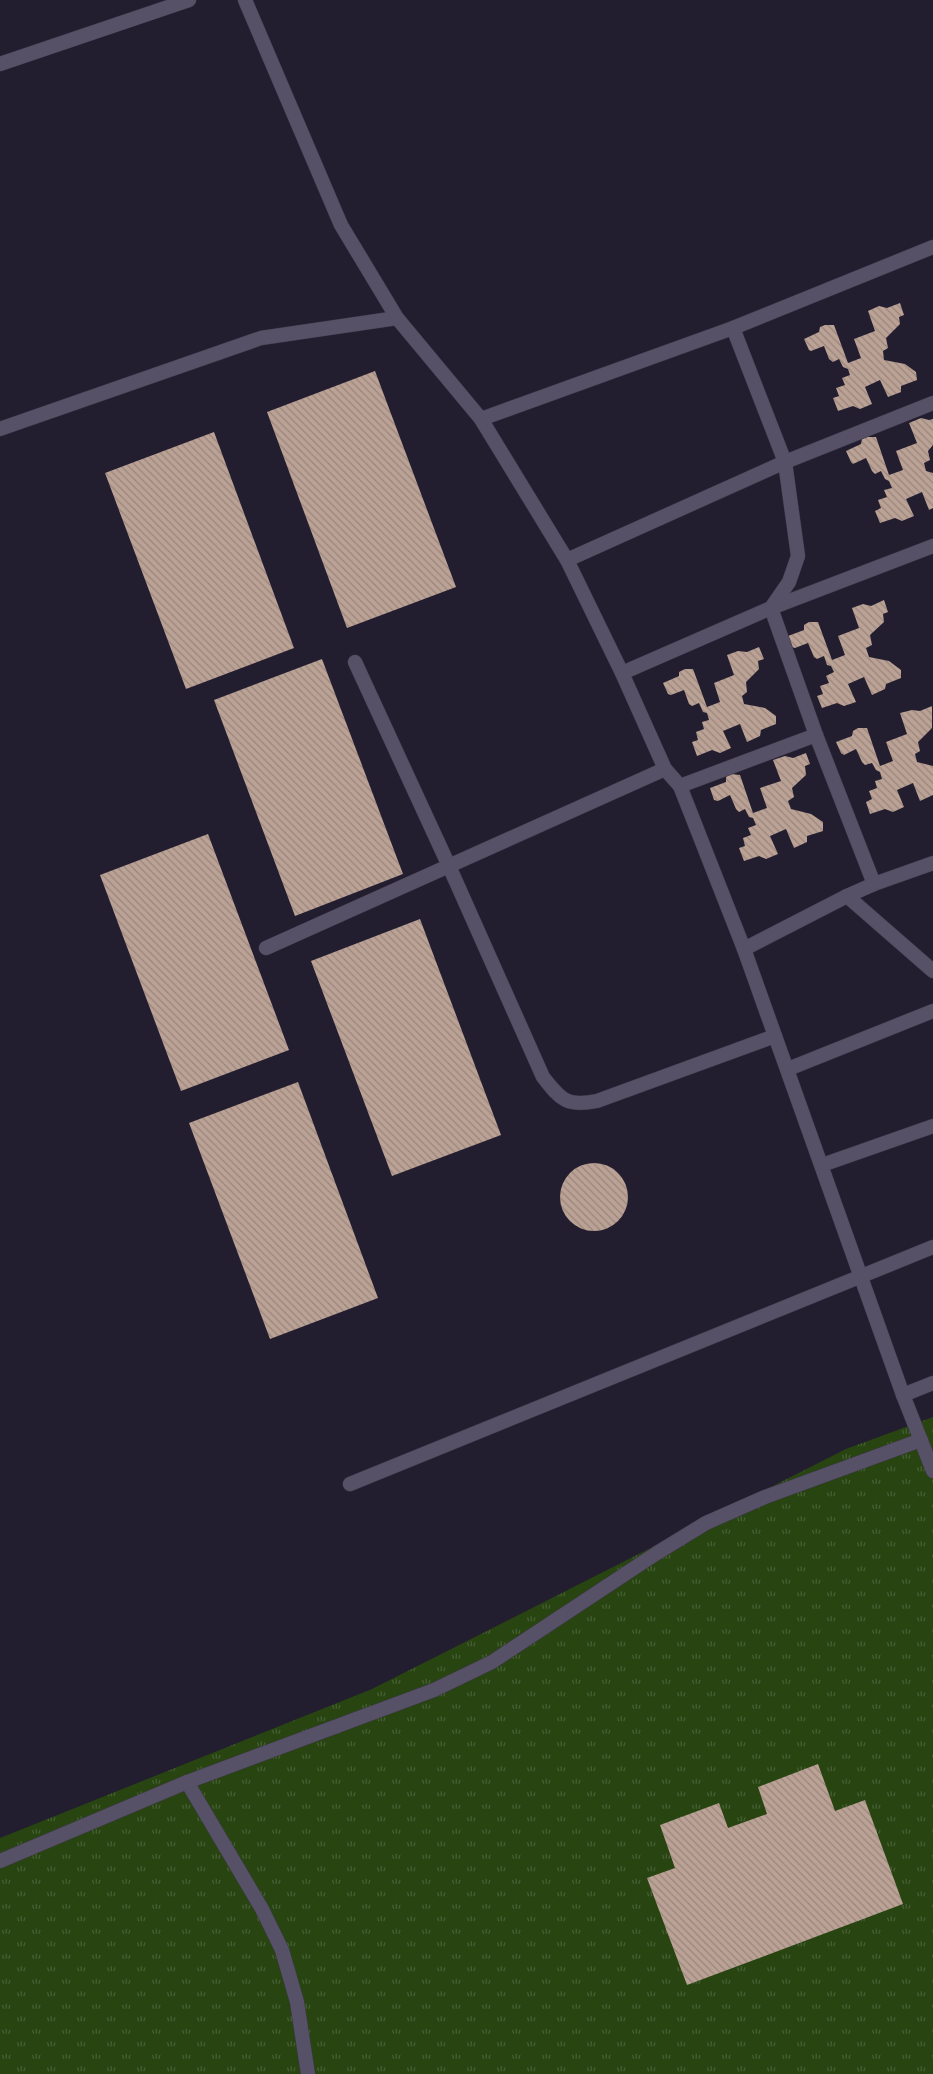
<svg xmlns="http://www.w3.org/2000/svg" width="933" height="2074" viewBox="0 0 933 2074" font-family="Arial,sans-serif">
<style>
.grass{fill:url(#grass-tufts)}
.building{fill:url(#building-back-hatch)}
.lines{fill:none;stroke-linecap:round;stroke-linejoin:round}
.service-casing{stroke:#3e3948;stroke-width:15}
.minor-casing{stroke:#3e3948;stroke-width:15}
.service{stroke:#575167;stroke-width:14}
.minor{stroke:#575167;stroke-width:14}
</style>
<defs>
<pattern id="grass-tufts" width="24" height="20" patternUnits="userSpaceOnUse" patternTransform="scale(1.25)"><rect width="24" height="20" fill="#274411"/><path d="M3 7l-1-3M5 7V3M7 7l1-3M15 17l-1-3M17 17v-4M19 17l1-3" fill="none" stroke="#475f34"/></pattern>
<pattern id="building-back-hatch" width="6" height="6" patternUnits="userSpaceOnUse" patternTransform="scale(1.25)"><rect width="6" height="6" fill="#bba295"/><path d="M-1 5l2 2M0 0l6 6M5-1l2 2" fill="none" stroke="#98867e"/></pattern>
</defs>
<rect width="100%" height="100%" fill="#221d2f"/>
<polygon class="grass" points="933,1417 933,2074 0,2074 0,1838 372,1689 846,1449"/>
<g class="building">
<polygon points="900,303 904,315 899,317 900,324 886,338 888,348 883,351 884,360 905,364 916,372 917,380 901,386 901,392 888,397 880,380 865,387 872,404 860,409 853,406 838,411 833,398 839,396 836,388 845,385 842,378 850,375 848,369 843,367 839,359 833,362 829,359 824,346 811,351 809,350 804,339 819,332 820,327 825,325 834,325 848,363 861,358 854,339 875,331 868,311 879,306 887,308"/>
<polygon points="375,371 456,587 347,628 267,412"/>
<polygon points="921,418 929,420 933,419 933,445 928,451 930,460 924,463 926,471 933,473 933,508 929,510 922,492 906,499 914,516 902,521 895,518 880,523 875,511 881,508 878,500 887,497 884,490 892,488 889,481 885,479 881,471 875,474 872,471 866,458 853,464 851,462 846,451 861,444 862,439 867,437 876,437 889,475 903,470 896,451 917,443 909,423"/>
<polygon points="214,432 294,648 186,689 105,473"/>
<polygon points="884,600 888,612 883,614 884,622 870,635 872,645 866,648 869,657 889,661 901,670 901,678 886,684 885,689 872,695 864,677 848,684 856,702 844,706 837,703 822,708 817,696 823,694 820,686 829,683 826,676 834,672 831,666 827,665 824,656 817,659 814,657 808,643 795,648 792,647 788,636 804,630 804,625 809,622 818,622 832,660 845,655 838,636 859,628 852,608 863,604 871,606"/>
<polygon points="759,647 764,659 758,661 759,669 746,682 747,692 742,696 744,704 765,708 776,716 776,724 761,730 760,736 747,742 740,724 723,731 731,748 720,753 712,750 697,756 692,742 698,740 696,732 704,729 702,722 709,720 707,713 703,712 699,703 692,706 689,704 684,690 671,695 668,694 663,683 679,676 679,672 685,669 693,669 707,707 720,702 714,683 734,675 727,655 738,651 747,652"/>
<polygon points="322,659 403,874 295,916 214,700"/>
<polygon points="932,706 932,728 918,742 920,751 915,754 917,762 933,766 933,795 920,801 913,783 897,790 904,807 893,812 885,809 870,814 866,802 872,799 869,791 877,788 875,781 882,779 880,772 876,770 872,763 865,765 862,762 856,749 844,755 841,753 836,742 852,736 853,731 858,728 867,728 880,766 893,761 886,742 907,734 900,713 912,710 920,711"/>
<polygon points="806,753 810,764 805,766 806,775 792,788 794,797 788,801 791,809 811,814 823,822 823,831 807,836 807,842 794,848 786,829 770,836 778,854 766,859 759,856 744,861 739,848 745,846 743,838 751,835 748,828 756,825 753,818 749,817 745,809 739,812 736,809 730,795 718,801 714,800 710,788 726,782 726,777 731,774 740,775 753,813 767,808 760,788 781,781 773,760 785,756 793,758"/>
<polygon points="208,834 289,1050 181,1091 100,875"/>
<polygon points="420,919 501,1135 392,1176 311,961"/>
<polygon points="298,1082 378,1298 270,1339 189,1123"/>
<circle cx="594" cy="1197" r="34"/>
<polygon points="818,1764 835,1811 865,1800 903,1904 687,1985 647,1878 675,1868 660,1825 719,1803 728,1828 767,1814 758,1787"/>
</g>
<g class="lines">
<g class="service-casing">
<polyline id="service" points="0,64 189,0"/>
</g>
<g class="minor-casing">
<g id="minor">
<polyline points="245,0 341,225 397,318 481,419 567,560 622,673 665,769 680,786 744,949 903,1395 933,1471"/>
<polyline points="733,328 785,462 798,556 789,582 771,608 816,735 874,884"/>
<polyline points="481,419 733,328 933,247"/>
<polyline points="0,429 261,338 397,318"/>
<polyline points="567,560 785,462 933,403"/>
<path d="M355,662l94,204 94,211c18,23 24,30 54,24l178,-65"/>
<polyline points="622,673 771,608 933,546"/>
<polyline points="680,786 816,735"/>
<polyline points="847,896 933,971"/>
<polyline points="266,948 665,769"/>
<polyline points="744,949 847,896 874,884 933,863"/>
<polyline points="788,1069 933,1011"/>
<polyline points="822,1165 933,1126"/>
<polyline points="903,1395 933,1383"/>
<polyline points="350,1484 933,1247"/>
<polyline points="187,1782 262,1909 282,1950 297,2002 308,2074"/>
<polyline points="0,1861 187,1782 434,1690 492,1662 657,1553 706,1523 765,1497 921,1440"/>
</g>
</g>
<use href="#service" class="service"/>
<use href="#minor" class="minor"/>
</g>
</svg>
